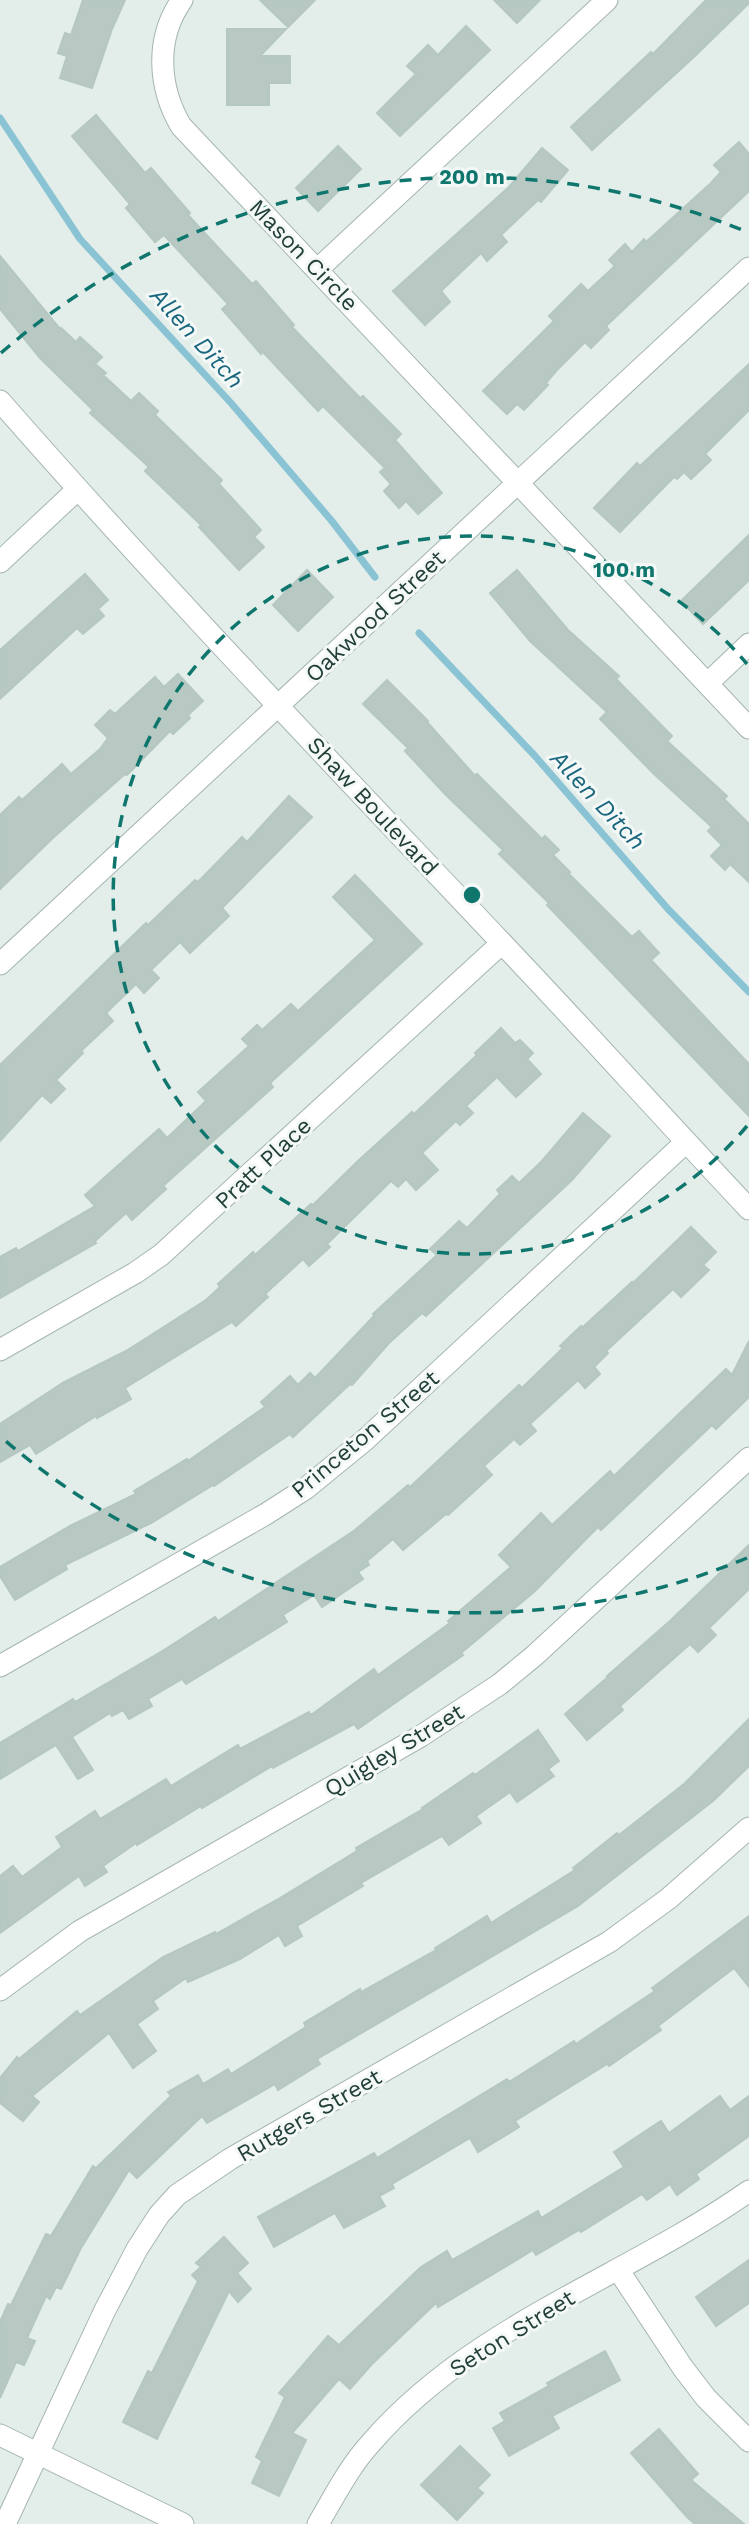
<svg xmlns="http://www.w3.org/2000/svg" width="749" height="2524" viewBox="0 0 749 2524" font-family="'Work Sans',sans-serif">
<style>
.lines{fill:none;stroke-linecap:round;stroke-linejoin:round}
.stream{stroke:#89c3d4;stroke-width:7}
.building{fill:#b8c8c2;stroke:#b5c7c1;stroke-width:2}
.minor-casing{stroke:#a5b5b1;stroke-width:23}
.minor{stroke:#fff;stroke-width:21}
.ring{fill:none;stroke:#0f766e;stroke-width:3.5;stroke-dasharray:12 9}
.labels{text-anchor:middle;stroke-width:6;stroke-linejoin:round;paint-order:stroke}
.street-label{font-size:23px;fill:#223f39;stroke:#f4f9f7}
.water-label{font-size:24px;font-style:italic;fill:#19667e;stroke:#f4f9f7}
.centre{fill:#0f766e;stroke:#f4f9f7;stroke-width:3.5}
.ring-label{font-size:21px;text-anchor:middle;font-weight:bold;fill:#0f766e;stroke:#f4f9f7;stroke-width:6;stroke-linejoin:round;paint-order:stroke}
</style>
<rect width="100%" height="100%" fill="#e3ede9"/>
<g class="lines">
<g class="stream">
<polyline points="0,118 80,239 231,403 331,520 375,577"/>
<polyline points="419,633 535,756 668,909 749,992"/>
</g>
</g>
<g class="building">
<polygon points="83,0 125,0 112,29 92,88 60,78 67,56 58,53 65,33 71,35"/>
<polygon points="260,0 315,0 288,27"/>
<polygon points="494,0 540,0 517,23"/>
<polygon points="706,0 749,0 749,3 695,56 592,150 571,127 651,52 653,54"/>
<polygon points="466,26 490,50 400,136 377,113 416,74 407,66 428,45 438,55"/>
<polygon points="227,29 286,29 260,56 290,56 290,83 269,83 269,105 227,105"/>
<polygon points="96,115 145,173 151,168 190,213 188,215 252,284 256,281 294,325 292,327 360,398 363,396 401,434 395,440 442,493 418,514 406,501 399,508 384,491 391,484 380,472 385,468 323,406 318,411 263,352 261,354 222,309 228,304 164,235 155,242 126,208 130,204 72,136"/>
<polygon points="739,142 749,154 749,191 606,326 609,330 591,348 585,342 556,371 546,383 548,385 524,410 517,404 507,414 483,391 554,321 549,316 581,284 588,291 615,266 609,260 625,244 632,252 644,239 646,242 711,183 721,172 714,165"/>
<polygon points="338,146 361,169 318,211 296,188"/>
<polygon points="542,148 568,170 541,202 538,200 501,235 507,242 487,261 481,253 441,291 450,302 425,325 393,291 509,187"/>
<polygon points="0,256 60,329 61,328 76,342 80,337 102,357 95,364 106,373 103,375 131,401 139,393 158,411 155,415 222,480 219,484 261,530 254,537 264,547 239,570 199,527 201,525 145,471 149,467 90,413 93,410 40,358 0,309"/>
<polygon points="749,364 749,410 705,454 711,460 691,479 684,472 677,479 674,477 620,532 594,508 637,463 640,466"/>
<polygon points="749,535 749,580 703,624 681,601"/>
<polygon points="307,570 333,597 298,631 273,605"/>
<polygon points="517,570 568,630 619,676 616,679 672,736 667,741 727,796 724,799 749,824 749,882 730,864 725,870 711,856 722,845 708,831 712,827 654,774 600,719 607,712 530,641 490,593"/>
<polygon points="85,574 108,600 98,609 104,616 83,634 77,628 0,699 0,650"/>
<polygon points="178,674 203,701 188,715 190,718 173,734 170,731 127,775 125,774 55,836 0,889 0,815 19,797 22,800 62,764 71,774 100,749 108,738 95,725 110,710 115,714 155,677 164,687"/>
<polygon points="387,680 428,721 427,722 475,776 477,774 542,839 545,836 559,850 553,855 570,872 568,873 632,937 639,931 659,953 651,960 749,1064 749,1116 547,905 549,903 499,854 503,850 445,794 405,751 408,748 363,704"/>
<polygon points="289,796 312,817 222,908 229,916 190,953 180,942 151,970 159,978 144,993 136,984 106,1013 113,1021 81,1051 83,1053 56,1080 65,1089 51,1103 42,1095 0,1141 0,1065 146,923 148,925 195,880 198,882 242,837 247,842"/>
<polygon points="355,875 422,944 270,1083 273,1087 163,1186 166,1189 132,1220 126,1213 95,1241 96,1243 0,1298 0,1257 16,1248 18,1251 95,1206 85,1195 159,1129 167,1138 206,1101 198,1092 249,1046 242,1039 257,1025 262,1030 291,1004 298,1011 375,940 333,897"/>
<polygon points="501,1028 515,1043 520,1040 533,1053 527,1059 541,1074 516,1097 497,1077 466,1106 473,1113 460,1125 456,1121 422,1153 438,1170 416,1190 406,1179 398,1187 391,1181 327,1244 330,1247 309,1266 303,1259 265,1294 268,1297 236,1326 232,1322 125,1388 131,1399 97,1418 96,1416 36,1454 30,1445 0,1462 0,1424 64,1382 126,1351 206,1300 220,1287 218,1284 253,1252 255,1255 311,1204 313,1205 359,1160 412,1112 414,1114 477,1055 475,1053"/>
<polygon points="583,1113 610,1136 572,1180 426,1316 422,1313 389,1343 352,1385 350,1384 293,1437 290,1434 214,1486 213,1485 151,1523 65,1565 67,1569 15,1600 0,1576 0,1567 70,1526 136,1494 134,1491 187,1459 188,1461 265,1407 261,1402 290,1376 298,1385 310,1373 315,1378 374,1316 373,1314 437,1255 430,1249 459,1221 467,1228 500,1194 497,1190 512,1176 519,1183 542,1161"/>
<polygon points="691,1227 716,1252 703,1265 709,1270 681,1297 673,1289 606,1351 608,1353 594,1367 600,1374 585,1388 578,1380 530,1424 536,1431 520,1445 514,1439 484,1466 492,1475 448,1515 446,1514 403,1550 393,1539 367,1561 369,1565 358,1572 363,1579 322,1607 314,1595 283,1615 287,1622 186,1684 182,1679 148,1699 152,1706 129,1719 123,1710 112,1716 110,1713 72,1737 93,1770 78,1779 56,1745 0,1779 0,1743 73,1699 75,1702 164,1650 215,1617 218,1621 355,1530 408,1485 410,1487 519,1385 522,1388 563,1348 560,1346 581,1326 583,1327 632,1282 633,1283"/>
<polygon points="749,1341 749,1397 716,1429 712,1425 601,1530 598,1527 535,1591 461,1653 463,1655 358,1729 354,1724 273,1768 272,1766 202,1808 201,1806 137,1845 136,1843 103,1866 107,1872 85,1886 79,1876 0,1933 0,1876 13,1866 22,1877 62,1847 56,1837 95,1811 100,1819 166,1779 171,1786 238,1745 240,1749 309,1712 311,1715 374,1669 378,1675 450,1623 448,1621 511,1567 499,1555 541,1513 552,1525 610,1471 614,1476 726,1369 732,1375"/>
<polygon points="749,1545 749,1589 709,1628 716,1635 698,1652 690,1644 620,1706 623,1710 587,1740 565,1714 608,1677 607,1676 670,1621"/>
<polygon points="749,1719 749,1766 713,1801 578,1906 317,2059 320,2064 278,2090 275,2084 207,2123 202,2116 137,2178 129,2170 81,2248 61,2289 56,2287 50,2299 46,2296 27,2338 35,2341 24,2365 16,2362 0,2398 0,2322 8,2304 11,2305 46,2234 51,2236 93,2166 96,2168 171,2096 168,2092 198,2075 203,2084 228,2069 231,2074 306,2027 304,2023 360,1989 361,1992 436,1950 435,1948 487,1916 491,1923 575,1870 573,1868 617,1833 619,1835 684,1784"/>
<polygon points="538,1730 559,1761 548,1769 554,1776 517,1802 510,1792 476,1816 481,1823 449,1845 442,1836 361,1883 363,1886 297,1926 302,1936 285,1946 279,1935 240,1959 188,1982 186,1978 153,2001 158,2009 137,2024 156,2051 133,2068 109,2033 32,2096 39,2102 23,2121 0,2103 0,2078 17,2057 19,2059 77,2011 80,2015 163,1957 215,1932 216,1934 280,1898 357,1851 356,1848 423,1809 422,1808 473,1773 475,1775"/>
<polygon points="749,1916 749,1987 734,1968 658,2026 661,2030 609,2066 607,2064 515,2121 519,2127 478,2152 470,2138 392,2184 394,2188 379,2196 385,2206 344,2228 335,2213 274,2247 258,2217 374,2153 377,2158 507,2079 509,2082 574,2041 576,2044 655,1991 652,1988"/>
<polygon points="720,2096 730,2110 749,2096 749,2136 696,2174 699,2179 677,2195 670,2184 647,2200 642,2194 581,2232 579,2230 536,2255 533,2250 438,2307 436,2303 372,2364 350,2389 339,2379 292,2433 306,2440 279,2496 252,2483 262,2461 256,2457 285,2397 279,2393 328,2336 339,2345 421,2267 447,2251 452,2260 538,2211 541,2218 624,2167 614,2152 661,2121 669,2133"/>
<polygon points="224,2237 248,2263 237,2273 251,2289 238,2302 229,2291 157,2439 123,2422 148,2371 152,2373 198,2281 192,2275 201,2267 196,2263"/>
<polygon points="749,2260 749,2303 716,2326 696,2297"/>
<polygon points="605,2351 620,2380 552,2416 559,2428 509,2456 493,2428 505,2421 500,2413 549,2386 547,2383"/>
<polygon points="659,2429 698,2474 691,2480 744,2524 695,2524 687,2517 631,2453"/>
<polygon points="460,2446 490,2475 477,2488 483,2493 457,2520 421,2485"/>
</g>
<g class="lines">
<g class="minor-casing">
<g id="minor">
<path d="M182,0c-27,38 -24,87 -1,126l568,602"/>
<polyline points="318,269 607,0"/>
<path d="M0,401c162,185 332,362 500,540 84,88 165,179 249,268"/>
<polyline points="0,562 78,489"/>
<polyline points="708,683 749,644"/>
<polyline points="0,964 749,268"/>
<polyline points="0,1350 135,1273 161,1255 502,943"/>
<polyline points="0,1666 266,1514 305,1489 365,1440 686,1142"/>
<polyline points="0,1990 80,1931 421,1736 500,1684 534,1656 749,1458"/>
<polyline points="619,2271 683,2368 706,2398 749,2441"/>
<polyline points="0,2435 183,2524"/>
<polyline points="5,2524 105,2310 137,2249 159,2215 177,2195 230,2159 609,1942 668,1899 749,1828"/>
<path d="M318,2524c16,-27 31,-57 52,-80 101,-118 255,-166 379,-253"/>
</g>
</g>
<use href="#minor" class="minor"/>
</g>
<g class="ring">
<path d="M747 1126A359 359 0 1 1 747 664"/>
<path d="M747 1558A718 718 0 0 1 1 1437M1 353A718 718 0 0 1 747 232"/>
</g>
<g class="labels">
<g class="street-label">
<text transform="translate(304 255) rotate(46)" y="8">Mason Circle</text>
<text transform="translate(375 616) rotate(-43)" y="8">Oakwood Street</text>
<text transform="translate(373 806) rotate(47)" y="8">Shaw Boulevard</text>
<text transform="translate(263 1163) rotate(-43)" y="8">Pratt Place</text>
<text transform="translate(365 1434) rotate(-40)" y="8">Princeton Street</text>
<text transform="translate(394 1750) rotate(-31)" y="8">Quigley Street</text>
<text transform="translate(309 2115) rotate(-30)" y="8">Rutgers Street</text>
<text transform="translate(512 2333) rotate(-32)" y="8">Seton Street</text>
</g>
<g class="water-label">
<text transform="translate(197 338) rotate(48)" y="8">Allen Ditch</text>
<text transform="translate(598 800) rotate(47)" y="8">Allen Ditch</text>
</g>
</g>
<circle cx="472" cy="895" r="10" class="centre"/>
<g class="ring-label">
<text x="472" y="184">200 m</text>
<text x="624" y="577">100 m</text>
</g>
</svg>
